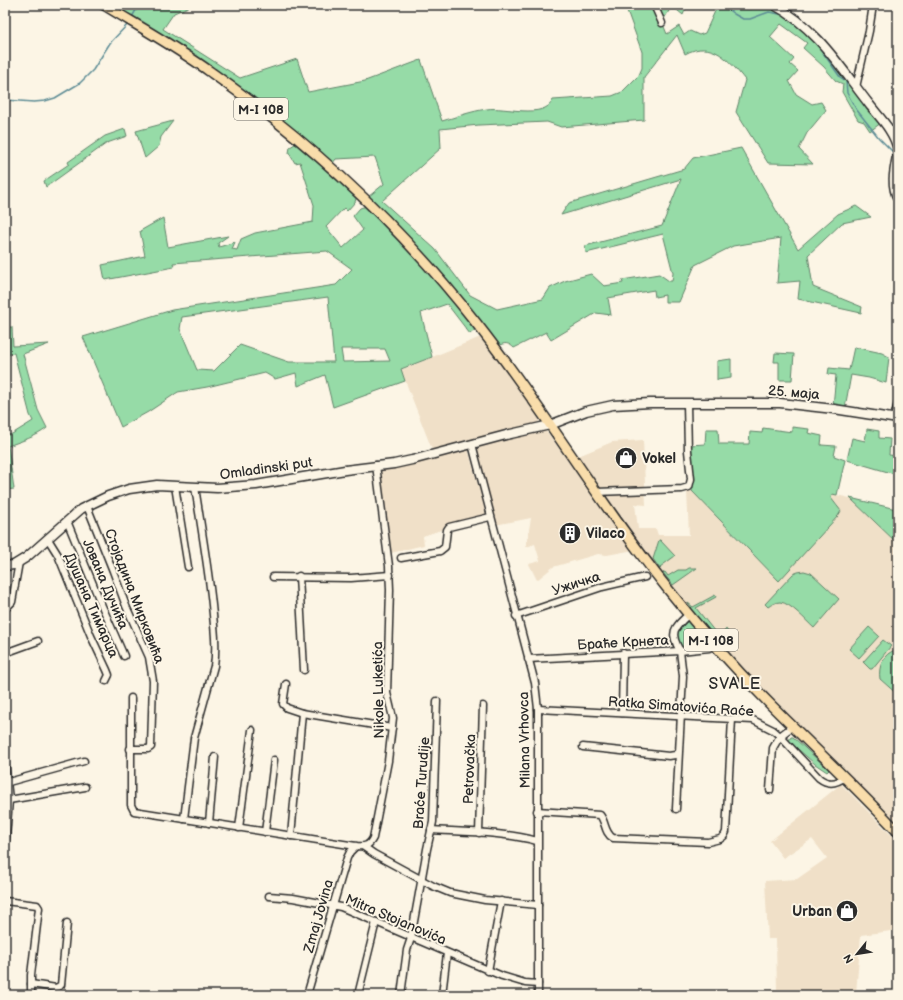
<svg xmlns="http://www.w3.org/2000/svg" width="903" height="1000" viewBox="0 0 903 1000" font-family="'Balsamiq Sans',sans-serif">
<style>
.built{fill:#f0e0c8}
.green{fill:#96dba7;stroke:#608369;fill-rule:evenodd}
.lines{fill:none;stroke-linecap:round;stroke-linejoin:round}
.stream{stroke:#5d8c95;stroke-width:1.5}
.street-casing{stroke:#2b2b2b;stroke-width:9}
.secondary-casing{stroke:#2b2b2b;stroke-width:11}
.primary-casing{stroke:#2b2b2b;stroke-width:12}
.street{stroke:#fcf5e5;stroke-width:6}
.secondary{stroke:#fcf5e5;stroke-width:8}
.primary{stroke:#f9ddab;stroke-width:9}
.labels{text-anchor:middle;stroke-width:4;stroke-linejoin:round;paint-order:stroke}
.shield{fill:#fcf5e5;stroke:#6a6863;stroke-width:1}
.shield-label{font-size:13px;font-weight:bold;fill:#2b2b2b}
.street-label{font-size:14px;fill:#2b2b2b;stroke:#fcf5e5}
.poi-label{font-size:14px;font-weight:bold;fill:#2b2b2b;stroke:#fcf5e5;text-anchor:start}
.quarter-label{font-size:16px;letter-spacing:1px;fill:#2b2b2b;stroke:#fcf5e5}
</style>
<rect width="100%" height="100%" fill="#fcf5e5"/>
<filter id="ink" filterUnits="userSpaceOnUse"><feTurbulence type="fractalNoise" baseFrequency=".025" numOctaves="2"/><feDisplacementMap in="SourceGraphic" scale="8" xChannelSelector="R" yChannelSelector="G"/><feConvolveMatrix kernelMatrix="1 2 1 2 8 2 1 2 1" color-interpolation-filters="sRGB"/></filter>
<g filter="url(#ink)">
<g class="built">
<polygon points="483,336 538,413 539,418 539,422 535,424 433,452 401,370"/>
<polygon points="540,430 547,432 634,550 607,555 598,554 553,567 537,580 529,564 540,561 535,544 526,547 531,518 495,525 476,455 477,449 480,445"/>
<polygon points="643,440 646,505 635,504 638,529 656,529 658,535 689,535 687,491 692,491 779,581 838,506 831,498 832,494 850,498 898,544 898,652 896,650 880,679 898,695 898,825 756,683 716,641 681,599 630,534 576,457 612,442"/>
<polygon points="468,449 486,514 447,525 445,526 444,529 423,536 424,545 391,553 380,470 392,468"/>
<polygon points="841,784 898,842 898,930 861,935 856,993 898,995 785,995 785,992 777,992 776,939 768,939 765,881 797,879 827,858 812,839 783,858 770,841"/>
</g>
<g class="green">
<path d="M130,5h63l-19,8 -11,16 77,49 57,-19 11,33 57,-11 56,-21 21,61c14,-4 30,-10 45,-12 17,-3 57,11 66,-9l59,-4 10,-4 17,-17 3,-7v-16l-17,-47h60l1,3 -3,7 -11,-9 -10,16 5,12 12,-8 5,9 6,-4 9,4 6,-2 11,-24 -4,-4h22l4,3 13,1 12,-4 13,1 24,16 81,101 -11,8 -6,-9 -6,-2 -16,-28 1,-8 -7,-3 -12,-14 -21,-19 4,-5 -26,-19 -11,13 24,22 -4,5 8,7 -9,10 7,13 16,10 9,-2 5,8 -19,23 -8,16 14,15 -45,-1 -32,-51 9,-32c-16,-20 -33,-41 -60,-26l-8,-19 -33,42v43l-83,7 -14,-5 -68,3 -39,4 1,19 -59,53 53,48 35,46 27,14 46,-10 7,-11 15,-7 26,-7 13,12 19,-3 -1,-3 37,-6 10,7h3l1,-8 -10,-39 -77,19 -1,-7 77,-20 19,-47 -120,36 8,-12 115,-34 9,-11 48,-10 57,101 40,-35 18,-8 15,11 -29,6 -34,32 5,32 49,20 -1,6 -63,-14 2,-18 -23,2 4,-45 -48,8 -38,19 -16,37h-14v-7l-10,2 -1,-7 -46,8 3,17 -15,-2 -45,27 -5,-8 -32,16c-5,-5 -9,-6 -16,-2l-130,-149 16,-13 -9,-27 -39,2 -4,5 -209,-152z"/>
<polygon points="173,121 161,137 159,146 145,158 136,131"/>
<polygon points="125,129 127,136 107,143 46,187 44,181 69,164 68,162 105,136"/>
<path d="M295,144l3,1 59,51 -2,6 -8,9 -3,-3 -18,19 17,21 20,-18 -10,-14 7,-8 7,-2 22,21 88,101 -7,6 -23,-30 -26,9 11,44 -31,12 4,12 -72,26 -8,-32 -27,11 -2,-13 -21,6 -10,-6 -58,14 -29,5 -30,20 -27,15 -38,-90 89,-27 164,-25 16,-16 -25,-18 -154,12 1,4 -69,13 -3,-15 43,-9 -5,-25 23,-13 5,29 60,-11 -10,7 1,4 16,-5 -3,7 5,1 4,-11 14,-6 58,-11 1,-17 -14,-43 -5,1 -6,-10 1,-6zM328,297l6,65h-45l-49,-17 -26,26 -17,-1 -17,-41 2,-12zM341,349h44l5,12 -47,1z"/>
<path d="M6,327h6l1,19 36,-2 -26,10 15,56 9,18c-11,9 -26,13 -39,18l6,43 -8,1 -1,-54 7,-2 21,-13 -3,-6 -16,-62 -5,1 -4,4v-10l2,-2z"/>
<polygon points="854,347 882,353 889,357 886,383 869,378 851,375 845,408 833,406 836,375 828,374 829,368 849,370"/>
<polygon points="775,353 794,354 792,380 779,380 779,362 774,362"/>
<polygon points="731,359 731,378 717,380 717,361"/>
<polygon points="792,427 809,429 808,433 822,436 821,445 836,446 834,456 845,460 837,495 832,494 831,498 841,511 838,516 779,581 692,491 690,445 705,444 706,429 718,429 719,444 749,444 750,432 762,433 763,428 792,432"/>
<polygon points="867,429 879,431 879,438 890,439 889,455 898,456 898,475 847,460 852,438 865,441"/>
<polygon points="850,498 896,509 898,511 898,544"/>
<polygon points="659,540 660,540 675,556 660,567 661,568 660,569 653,559"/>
<polygon points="689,568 697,568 673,585 663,573 665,572 668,576 678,570 686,570"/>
<path d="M804,571l7,2 28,26 -25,29c-8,-7 -23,-25 -34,-26 -5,0 -9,3 -12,5l-3,-3 28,-30 5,-2z"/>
<path d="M715,595l1,2 -20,11 19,24 8,1 3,-4 3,4c-13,13 -31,-16 -39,-25l1,-1 -3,-4 5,4z"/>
<path d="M688,621l2,1 15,18 -4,4c-18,3 -25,8 -24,-15z"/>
<polygon points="869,627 879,636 859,658 849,649"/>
<polygon points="883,640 891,646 872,669 870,669 863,662"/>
<path d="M896,650l2,2v43l-18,-16c-2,-12 3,-26 16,-29z"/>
<polygon points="791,737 793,737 829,770 827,772 815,764 791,743 789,740"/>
</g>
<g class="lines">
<g class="stream">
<polyline points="722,5 734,14 743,19 750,19 769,12 785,15"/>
<polyline points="132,17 139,5"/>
<polyline points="819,47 840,77 846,81 847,93 856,109 879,138 895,154"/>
<polyline points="5,100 34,102 45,101 55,98 80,83 93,70 110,43 128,24"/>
</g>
<g class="street-casing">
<g id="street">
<polyline points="654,5 662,23"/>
<polyline points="856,87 869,31 873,5"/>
<polyline points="894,418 898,403"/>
<polyline points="472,444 535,683 538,709 538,995"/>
<polyline points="175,486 188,567"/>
<polyline points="596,492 682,489 689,487 691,479 688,451 687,403"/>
<polyline points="87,506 113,571 126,606 149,657 153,681 151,747 148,749 130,749"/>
<polyline points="67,521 102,606 124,656"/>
<polyline points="48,539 58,555 91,636 107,670 109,675 106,681"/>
<polyline points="401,558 440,551 445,547 447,530 449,527 490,517"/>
<polyline points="299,576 304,670"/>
<polyline points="273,577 351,578 390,575"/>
<polyline points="5,609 12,602 19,562"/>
<path d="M689,614c-15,14 -20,18 -9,37l29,-3 6,-4"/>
<polyline points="516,616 602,587 645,577"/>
<polyline points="5,653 38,641"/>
<polyline points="528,659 680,651 683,676 676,809"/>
<polyline points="286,684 283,704 287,708 302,713 392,728"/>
<path d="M131,698v107l3,6 222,35c9,1 13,0 17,-8l15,-77 5,-43 -6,-25 3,-103 -1,-24 -13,-101"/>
<path d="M538,709l215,11 20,10 7,6 39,42c9,7 17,6 26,-1"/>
<polyline points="622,713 623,653"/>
<polyline points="583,747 669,756 675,755 678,753"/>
<polyline points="5,763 9,800 5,850"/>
<polyline points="5,783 84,761"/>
<polyline points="770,790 773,748 780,736 793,726"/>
<polyline points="9,800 85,787"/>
<path d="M537,811l63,4c6,7 4,18 13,23l95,4 12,-3 4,-3 2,-4 6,-113"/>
<path d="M184,819l10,-81 20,-72c3,-20 0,-40 -2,-61 -4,-39 -11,-79 -17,-118"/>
<polyline points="209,823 215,757"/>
<polyline points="239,828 252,730"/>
<path d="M431,830c35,2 73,2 106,11"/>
<polyline points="265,832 274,760"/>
<polyline points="479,833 483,706"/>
<polyline points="291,836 302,713"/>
<polyline points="364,847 374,854 433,886 450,893 485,900 538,905"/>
<polyline points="269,896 293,898 341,907 502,976 525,983 538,984"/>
<polyline points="5,901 37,905 39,908 31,975 31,995"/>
<polyline points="488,971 501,901"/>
<polyline points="31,984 56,988 61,985 67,923"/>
<polyline points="307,995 347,858 350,852 356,846"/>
<polyline points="358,995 376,922"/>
<polyline points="401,995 407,950 411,938 427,849 433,822 437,701"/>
<polyline points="442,995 447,953"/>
</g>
</g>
<g class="secondary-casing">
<g id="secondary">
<path d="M774,5c42,22 67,63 95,99 11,14 25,27 29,46"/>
<path d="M898,151c-3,17 -8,32 0,48"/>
<polyline points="5,566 14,565 27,557 81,509 108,496 129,489 157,485 217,488 256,485 345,470 394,464 412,460 506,435 550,425 586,411 613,405 650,403 780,403 834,409 898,419"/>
</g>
</g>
<g class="primary-casing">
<path id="primary" d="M104,5c36,22 74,43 108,68 100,70 190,155 265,251 67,85 122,179 190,264 32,40 67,80 104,117 42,42 86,83 127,127"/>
</g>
<use href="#street" class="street"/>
<use href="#secondary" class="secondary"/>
<use href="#primary" class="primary"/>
</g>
</g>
<defs>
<g id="shop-disc" transform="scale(1.15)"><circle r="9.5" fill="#2b2b2b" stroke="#fcf5e5"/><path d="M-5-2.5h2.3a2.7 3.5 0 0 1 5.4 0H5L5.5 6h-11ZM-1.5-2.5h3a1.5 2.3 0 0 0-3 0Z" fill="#fff"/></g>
<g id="building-disc" transform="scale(1.15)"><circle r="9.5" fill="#2b2b2b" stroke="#fcf5e5"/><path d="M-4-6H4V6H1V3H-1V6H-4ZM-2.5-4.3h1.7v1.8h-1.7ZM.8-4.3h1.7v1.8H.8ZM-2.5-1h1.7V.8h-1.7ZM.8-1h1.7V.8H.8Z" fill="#fff"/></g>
</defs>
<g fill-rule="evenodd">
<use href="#shop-disc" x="626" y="458"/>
<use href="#building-disc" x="570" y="533"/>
<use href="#shop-disc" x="847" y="911"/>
</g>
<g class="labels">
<g class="shield">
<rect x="234" y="98" width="54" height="22" rx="3"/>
<rect x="684" y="629" width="54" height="22" rx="3"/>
</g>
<g class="shield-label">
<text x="261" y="114">M-I 108</text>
<text x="711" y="645">M-I 108</text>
</g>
<g class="street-label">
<text transform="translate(794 392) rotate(5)" y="5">25. маја</text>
<text transform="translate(266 468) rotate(-8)" y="5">Omladinski put</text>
<text transform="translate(576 583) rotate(-18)" y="5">Ужичка</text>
<text transform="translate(106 584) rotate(67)" y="5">Јована Дучића</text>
<text transform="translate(135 596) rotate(69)" y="5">Стојадина Мирковића</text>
<text transform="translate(92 605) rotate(66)" y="5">Душана Тимарца</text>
<text transform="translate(623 642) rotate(-3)" y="5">Браће Крнета</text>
<text transform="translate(378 690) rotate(-91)" y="5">Nikole Luketića</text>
<text transform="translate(681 706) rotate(4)" y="5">Ratka Simatovića Raće</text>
<text transform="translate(524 740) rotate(-91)" y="5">Milana Vrhovca</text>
<text transform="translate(469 769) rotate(-88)" y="5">Petrovačka</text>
<text transform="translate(421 783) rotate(-86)" y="5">Braće Turudije</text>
<text transform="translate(318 916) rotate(-74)" y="5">Zmaj Jovina</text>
<text transform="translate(396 919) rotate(23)" y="5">Mitra Stojanovića</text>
</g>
<g class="poi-label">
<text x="642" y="463">Vokel</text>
<text x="586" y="538">Vilaco</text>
<text x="832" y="916" text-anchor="end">Urban</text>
</g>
<g class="quarter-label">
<text x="735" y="689">SVALE</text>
</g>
</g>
<rect width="903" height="1000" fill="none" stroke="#fcf5e5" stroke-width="20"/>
<rect x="10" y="10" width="883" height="980" fill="none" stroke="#2b2b2b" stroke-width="1.5" filter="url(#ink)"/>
<g transform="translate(857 954) rotate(240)" stroke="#fcf5e5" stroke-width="3" paint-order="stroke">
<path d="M0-3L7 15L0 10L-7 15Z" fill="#2b2b2b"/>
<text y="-6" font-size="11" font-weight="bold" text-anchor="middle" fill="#2b2b2b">N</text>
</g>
</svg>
